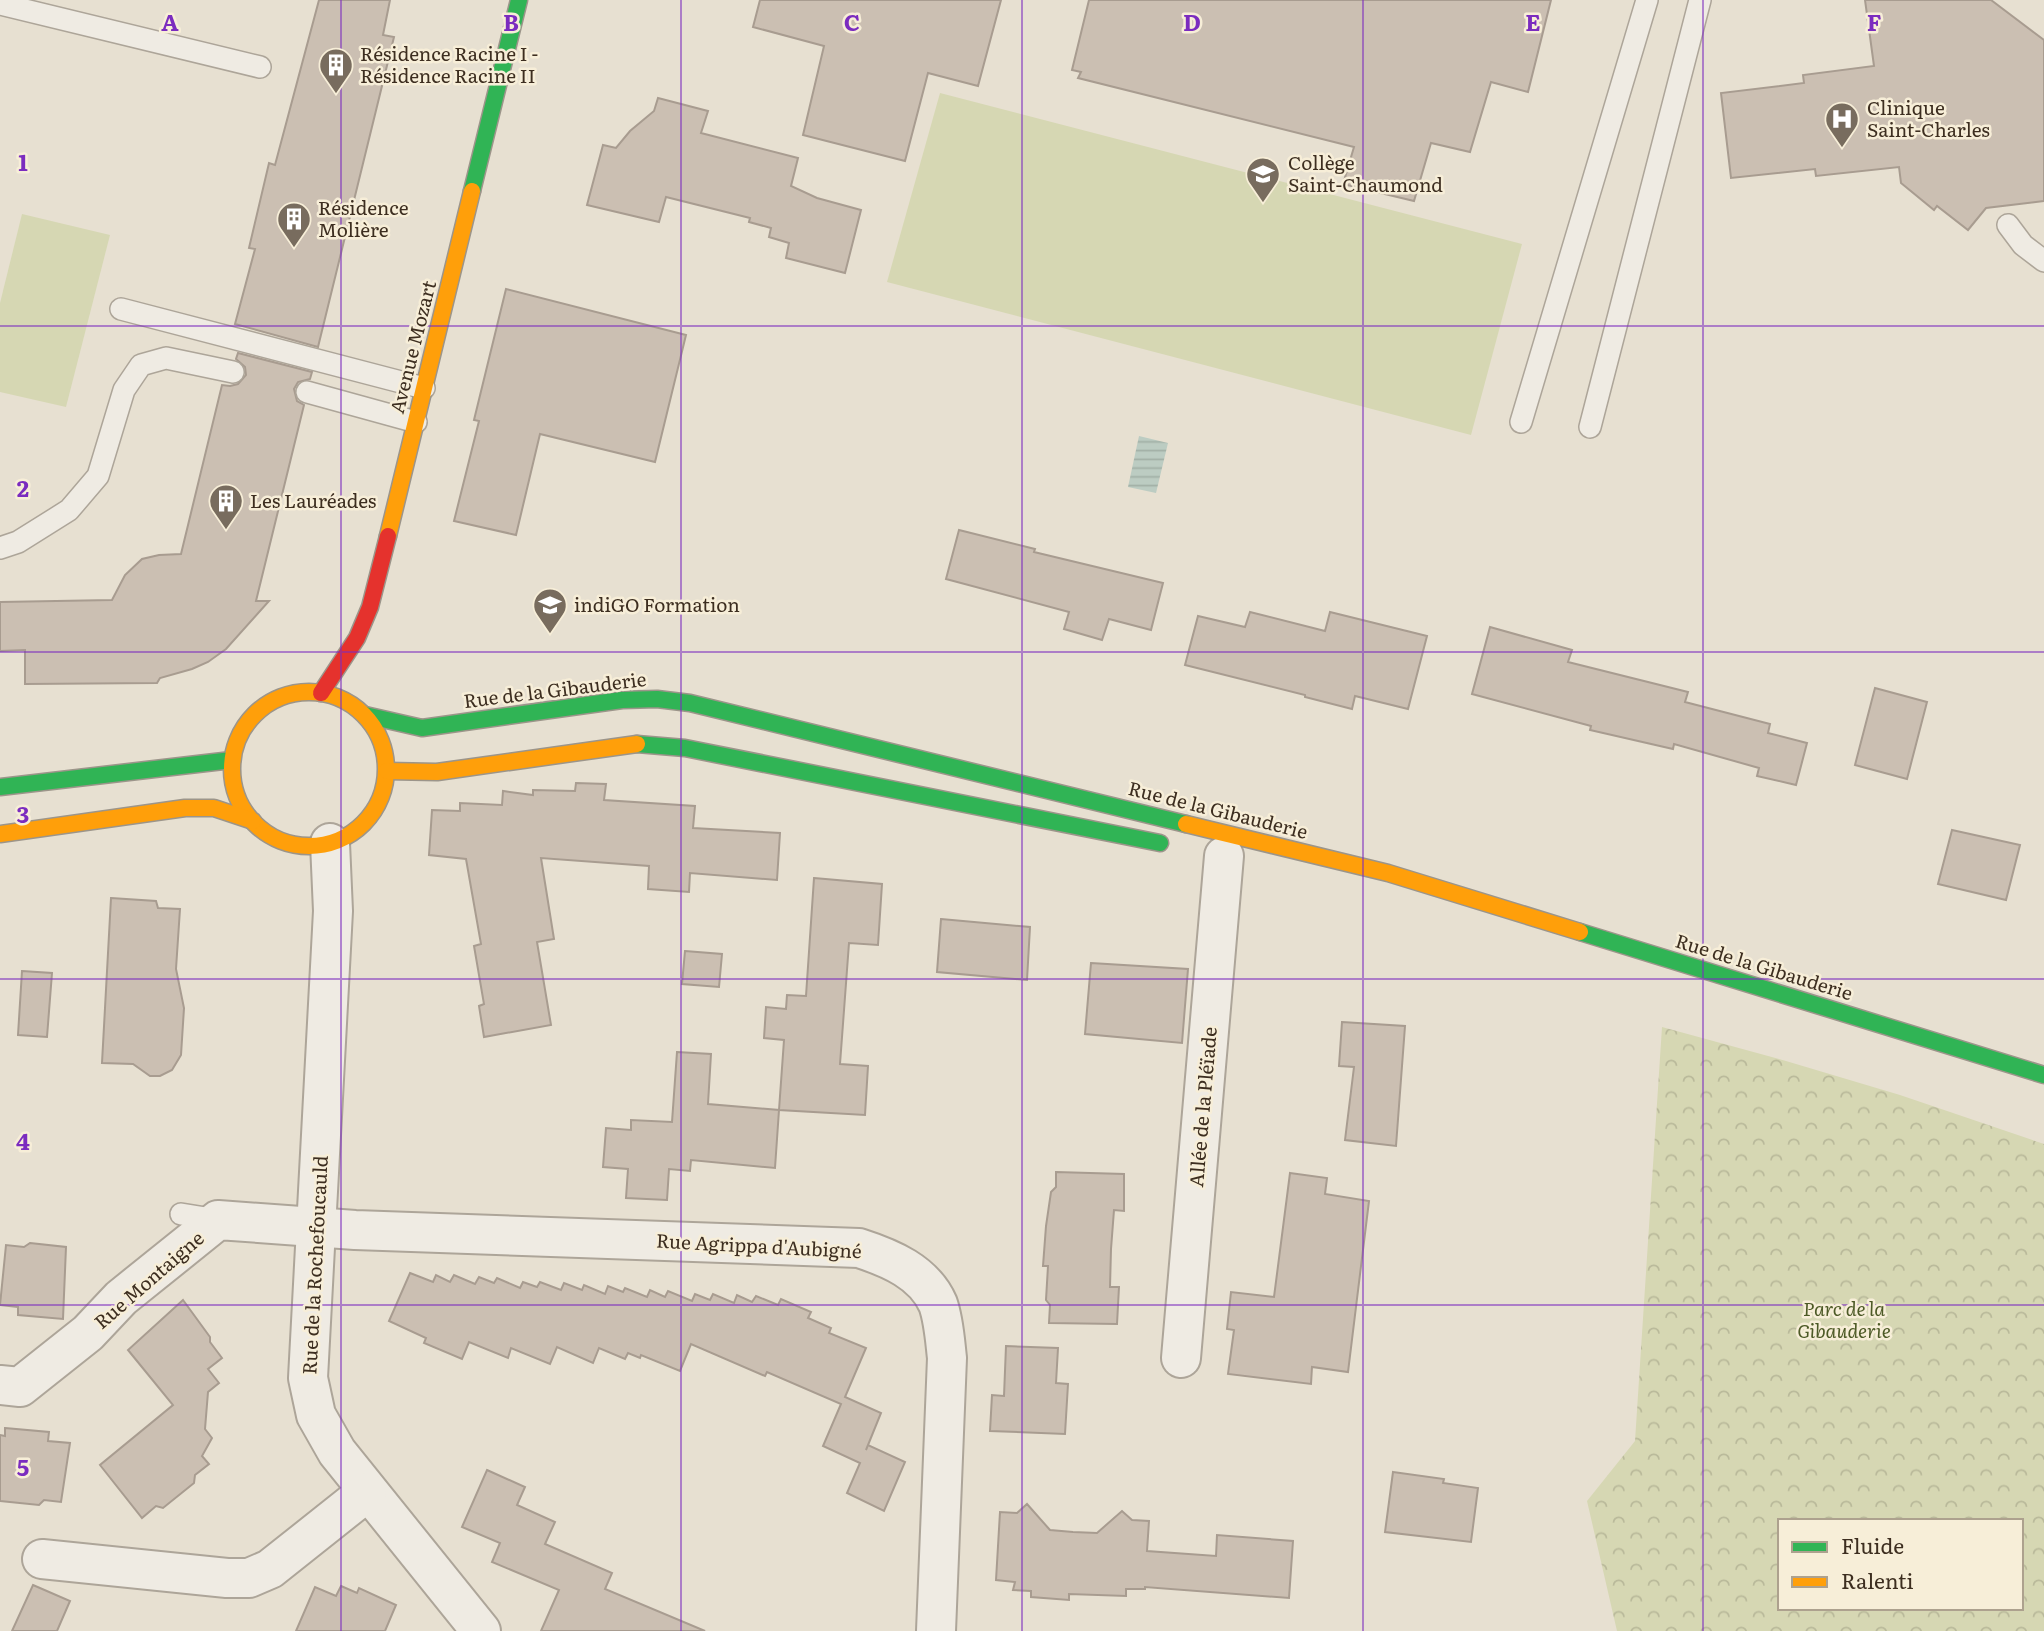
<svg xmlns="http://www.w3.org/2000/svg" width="2044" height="1631" viewBox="0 0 2044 1631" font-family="Literata,serif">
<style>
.grass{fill:#d6d7b3}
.park{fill:url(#park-crowns);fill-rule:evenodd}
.water{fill:url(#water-rules)}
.building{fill:#cbbfb2;stroke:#a89c90;stroke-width:2}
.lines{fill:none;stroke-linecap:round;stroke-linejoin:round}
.lane-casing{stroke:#ada599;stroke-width:24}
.street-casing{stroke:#ada599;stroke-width:42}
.fast-casing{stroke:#9c958a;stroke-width:19}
.slow-casing{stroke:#9c958a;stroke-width:19}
.jam-casing{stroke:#9c958a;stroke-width:19}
.lane{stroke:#efebe3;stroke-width:21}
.street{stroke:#efebe3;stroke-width:38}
.fast{stroke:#30b455;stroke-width:16}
.slow{stroke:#ff9f0a;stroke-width:16}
.jam{stroke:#e5322d;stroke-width:16}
.grid{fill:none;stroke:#7b2cbf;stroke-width:2;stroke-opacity:0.55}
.labels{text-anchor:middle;stroke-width:5;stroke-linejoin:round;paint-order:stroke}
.poi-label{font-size:19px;fill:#3d2e20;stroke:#f7eed8;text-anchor:start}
.street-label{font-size:19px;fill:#3d2e20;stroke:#f7eed8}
.park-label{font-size:19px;font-style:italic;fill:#4d5a26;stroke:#f7eed8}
.grid-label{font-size:23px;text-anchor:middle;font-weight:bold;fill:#7b2cbf;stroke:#f7eed8;stroke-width:5;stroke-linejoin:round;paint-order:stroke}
</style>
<defs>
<pattern id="park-crowns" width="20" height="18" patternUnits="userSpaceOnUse" patternTransform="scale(1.75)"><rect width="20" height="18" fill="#d6d7b3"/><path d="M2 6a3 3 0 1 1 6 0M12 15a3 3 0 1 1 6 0" fill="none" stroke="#b9b99a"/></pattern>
<pattern id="water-rules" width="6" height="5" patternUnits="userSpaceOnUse" patternTransform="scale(1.75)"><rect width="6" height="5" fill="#bcccc2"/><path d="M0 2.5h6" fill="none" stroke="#a2b0a6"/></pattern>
</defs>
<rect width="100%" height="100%" fill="#e7e0d1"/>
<g class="grass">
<polygon points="940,93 1522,244 1471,435 887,282"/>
<polygon points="22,214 110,235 66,407 0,392 0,303"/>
</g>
<path class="park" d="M1662,1027l124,34 114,34 144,49v487h-427l-30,-130 48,-60zM1780,1521h241v87h-241z"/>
<polygon class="water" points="1139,436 1168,443 1156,493 1128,487"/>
<g class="building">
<polygon points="319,0 390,0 383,35 394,37 318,347 235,324 255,249 249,248 269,163 275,165"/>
<polygon points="760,0 1001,0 978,86 928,73 905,161 803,135 824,46 753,27"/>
<polygon points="1089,0 1551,0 1528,92 1491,82 1470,152 1431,143 1414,201 1343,184 1354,147 1078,78 1081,72 1072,70"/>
<polygon points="1865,0 1991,0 2044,40 2044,201 1986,208 1968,230 1937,206 1934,210 1901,183 1899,167 1816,176 1815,169 1731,178 1721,93 1804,83 1803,75 1874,66"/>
<polygon points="658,98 708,111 701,133 798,158 791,186 817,198 861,210 845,273 786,258 789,243 769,237 771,228 749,222 750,218 666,197 659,222 587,205 603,145 616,148 630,131 654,111"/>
<polygon points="506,289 686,335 655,462 540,434 516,535 454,521 479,421 474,420"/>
<polygon points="238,353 312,372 310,379 298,382 294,389 297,401 304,405 256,601 269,601 226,649 208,662 192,669 160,678 157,683 25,684 25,650 0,651 0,602 112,600 125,575 142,559 159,555 181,554 222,385 230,386 238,384 246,375 245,367 236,359"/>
<polygon points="959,530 1035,549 1034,552 1163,583 1151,630 1109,619 1102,640 1064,629 1069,612 946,579"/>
<polygon points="1250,612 1325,631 1330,612 1427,636 1408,709 1355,696 1352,709 1305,697 1305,695 1185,665 1198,616 1245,627"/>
<polygon points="1490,627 1572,650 1568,662 1688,692 1685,702 1770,724 1768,733 1807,743 1796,785 1757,776 1759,768 1674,744 1673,749 1590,730 1591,726 1472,694"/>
<polygon points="1875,688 1927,702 1907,779 1855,765"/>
<polygon points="576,783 606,784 604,800 695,806 693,828 780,833 777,880 690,873 689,892 648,889 649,866 541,858 554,939 537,942 551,1025 484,1037 479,1006 484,1004 474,946 481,944 466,859 429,855 432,810 460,811 460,803 502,805 503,791 533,795 533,790 575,791"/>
<polygon points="1952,830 2020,845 2006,900 1938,884"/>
<polygon points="814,878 882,884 878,945 849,943 840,1064 868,1066 865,1115 779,1110 784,1040 764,1038 766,1007 786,1009 787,995 806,996"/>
<polygon points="111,898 156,901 158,908 180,909 176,969 184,1008 181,1055 172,1070 160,1076 150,1076 133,1064 102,1063"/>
<polygon points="941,919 1030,927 1027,980 937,972"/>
<polygon points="685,951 722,954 719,987 682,984"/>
<polygon points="1091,963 1188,969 1182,1043 1085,1034"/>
<polygon points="22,971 52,973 47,1037 18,1035"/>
<polygon points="1342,1022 1405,1026 1396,1146 1345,1140 1354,1067 1339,1066"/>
<polygon points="677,1052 711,1054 708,1104 779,1110 775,1168 691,1160 690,1171 669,1169 667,1200 626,1198 628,1169 603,1167 606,1128 631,1130 631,1120 672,1122"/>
<polygon points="1056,1172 1124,1174 1124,1211 1114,1210 1111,1249 1110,1287 1119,1287 1117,1324 1049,1323 1050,1305 1046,1300 1048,1266 1043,1266 1046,1226 1051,1192 1056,1187"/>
<polygon points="1290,1173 1327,1178 1325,1194 1369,1201 1348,1372 1312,1367 1311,1384 1228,1374 1234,1330 1227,1329 1231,1292 1274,1297"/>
<polygon points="30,1243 66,1247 63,1319 18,1315 18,1307 0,1305 6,1245 24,1247"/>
<polygon points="410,1273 433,1282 436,1275 450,1282 454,1275 475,1284 479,1277 494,1283 497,1278 520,1288 523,1282 537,1287 540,1282 561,1290 564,1283 582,1290 584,1285 605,1294 608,1286 623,1292 625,1288 647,1297 650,1290 665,1297 668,1291 692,1301 695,1294 710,1300 713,1294 734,1303 737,1295 752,1302 756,1296 778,1305 781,1299 811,1312 808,1318 831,1328 829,1333 866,1348 845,1397 881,1413 866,1450 868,1445 905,1462 884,1511 847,1493 860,1463 823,1446 841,1404 767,1372 765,1376 691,1344 680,1371 641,1355 640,1358 628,1353 625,1359 599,1348 593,1363 557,1347 550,1364 511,1348 508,1358 469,1342 462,1359 424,1343 426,1338 389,1321"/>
<polygon points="183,1300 210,1337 210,1342 222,1358 208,1369 219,1383 208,1392 205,1429 212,1438 202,1456 209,1464 195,1475 194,1483 163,1508 156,1506 142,1518 100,1465 173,1405 128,1350"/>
<polygon points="1006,1346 1058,1348 1056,1383 1068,1384 1065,1434 990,1431 992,1395 1004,1396"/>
<polygon points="5,1428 49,1432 48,1441 70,1443 61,1502 44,1500 39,1505 0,1501 0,1435 5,1436"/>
<polygon points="487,1470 525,1487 517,1505 555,1522 545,1544 612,1573 605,1589 705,1631 541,1631 559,1590 492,1562 500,1543 462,1527"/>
<polygon points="1393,1472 1444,1479 1443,1483 1478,1488 1471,1542 1385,1532"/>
<polygon points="1027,1504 1050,1530 1073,1532 1097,1533 1122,1511 1132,1520 1149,1521 1147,1551 1216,1556 1217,1535 1293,1541 1289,1598 1145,1587 1145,1589 1126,1589 1126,1596 1069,1594 1069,1600 1031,1597 1031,1591 1013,1590 1015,1582 996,1580 1000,1512 1017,1513"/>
<polygon points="33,1585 70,1601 57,1631 12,1631"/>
<polygon points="341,1586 357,1593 359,1588 396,1605 385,1631 296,1631 315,1587 336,1596"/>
</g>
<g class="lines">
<g class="lane-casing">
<g id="lane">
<polyline points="0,4 260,67"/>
<polyline points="2008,225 2023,245 2044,261"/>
<polyline points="121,309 424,388"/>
<polyline points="307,392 416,422"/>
<polyline points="1521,422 1647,0"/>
<polyline points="1590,427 1700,0"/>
<polyline points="0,548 18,542 69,510 98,476 124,390 141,365 166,358 233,372"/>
<polyline points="181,1214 218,1220"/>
</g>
</g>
<g class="street-casing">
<g id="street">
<polyline points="330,843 333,911 308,1378 316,1415 337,1452 481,1631"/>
<polyline points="1181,1358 1224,856"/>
<path d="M0,1385l20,2 68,-54 33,-35 97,-78 137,10 504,18c31,10 65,24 79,56 6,17 7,37 9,54l-11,273"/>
<polyline points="42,1559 227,1578 249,1578 270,1569 367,1492"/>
</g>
</g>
<g class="fast-casing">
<g id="fast">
<polyline points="472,191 519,0"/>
<polyline points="365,715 422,728 622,700 657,699 690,703 1186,824"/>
<polyline points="637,744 685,748 1160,843"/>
<polyline points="0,787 232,760"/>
<polyline points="1580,932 2044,1075"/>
</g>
</g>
<g class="slow-casing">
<g id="slow">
<polyline points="388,536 472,191"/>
<circle cx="309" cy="769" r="77"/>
<polyline points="387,771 437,772 637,744"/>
<polyline points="1186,824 1388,873 1580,932"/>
<polyline points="0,834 185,808 214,808 253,821"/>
</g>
</g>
<g class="jam-casing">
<polyline id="jam" points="321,693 357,638 370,607 388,536"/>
</g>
<use href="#lane" class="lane"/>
<use href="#street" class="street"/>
<use href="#fast" class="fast"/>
<use href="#slow" class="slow"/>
<use href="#jam" class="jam"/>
</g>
<path class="grid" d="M341,0v1631M681,0v1631M1022,0v1631M1363,0v1631M1703,0v1631M0,326h2044M0,652h2044M0,979h2044M0,1305h2044"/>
<defs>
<g id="building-pin" transform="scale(1.75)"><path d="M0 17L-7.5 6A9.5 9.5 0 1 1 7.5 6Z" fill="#786c5e" stroke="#f7eed8"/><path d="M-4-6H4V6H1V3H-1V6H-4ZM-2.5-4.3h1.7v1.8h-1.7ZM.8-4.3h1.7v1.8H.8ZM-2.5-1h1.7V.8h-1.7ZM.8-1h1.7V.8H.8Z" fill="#fff"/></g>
<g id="hospital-pin" transform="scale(1.75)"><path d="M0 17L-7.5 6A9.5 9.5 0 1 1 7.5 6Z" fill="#786c5e" stroke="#f7eed8"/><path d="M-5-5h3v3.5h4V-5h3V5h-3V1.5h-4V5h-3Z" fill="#fff"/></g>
<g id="school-pin" transform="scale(1.75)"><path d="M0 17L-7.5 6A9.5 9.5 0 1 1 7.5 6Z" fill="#786c5e" stroke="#f7eed8"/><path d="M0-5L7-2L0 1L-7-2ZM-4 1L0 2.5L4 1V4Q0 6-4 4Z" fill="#fff"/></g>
<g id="university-pin" transform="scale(1.75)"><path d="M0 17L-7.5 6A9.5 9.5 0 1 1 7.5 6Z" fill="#786c5e" stroke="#f7eed8"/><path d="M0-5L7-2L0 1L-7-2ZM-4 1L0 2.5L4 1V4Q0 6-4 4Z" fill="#fff"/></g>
</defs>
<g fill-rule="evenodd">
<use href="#building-pin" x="336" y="65"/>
<use href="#hospital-pin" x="1842" y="119"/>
<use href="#school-pin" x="1263" y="174"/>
<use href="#building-pin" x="294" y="219"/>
<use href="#building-pin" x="226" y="501"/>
<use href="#university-pin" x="550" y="605"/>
</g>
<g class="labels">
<g class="poi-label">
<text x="360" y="61">Résidence Racine I -<tspan x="360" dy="22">Résidence Racine II</tspan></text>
<text x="1867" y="115">Clinique<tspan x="1867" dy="22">Saint-Charles</tspan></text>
<text x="1288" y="170">Collège<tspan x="1288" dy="22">Saint-Chaumond</tspan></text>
<text x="318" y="215">Résidence<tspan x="318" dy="22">Molière</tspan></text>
<text x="250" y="508">Les Lauréades</text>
<text x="574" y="612">indiGO Formation</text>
</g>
<g class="street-label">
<text transform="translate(413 347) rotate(-76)" y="7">Avenue Mozart</text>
<text transform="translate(555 690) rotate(-7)" y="7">Rue de la Gibauderie</text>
<text transform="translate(1218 810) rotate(14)" y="7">Rue de la Gibauderie</text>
<text transform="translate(1764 967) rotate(17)" y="7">Rue de la Gibauderie</text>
<text transform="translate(1203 1107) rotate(-85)" y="7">Allée de la Pléïade</text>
<text transform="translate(759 1246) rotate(3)" y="7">Rue Agrippa d'Aubigné</text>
<text transform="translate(315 1265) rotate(-87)" y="7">Rue de la Rochefoucauld</text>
<text transform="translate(149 1280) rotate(-41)" y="7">Rue Montaigne</text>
</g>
<g class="park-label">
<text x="1844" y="1316">Parc de la<tspan x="1844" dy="22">Gibauderie</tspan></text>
</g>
</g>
<g class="grid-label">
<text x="170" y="31">A</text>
<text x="511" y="31">B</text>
<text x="852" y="31">C</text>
<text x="1192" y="31">D</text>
<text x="1533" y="31">E</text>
<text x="1874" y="31">F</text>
<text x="23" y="171">1</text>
<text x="23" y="497">2</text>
<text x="23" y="823">3</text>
<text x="23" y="1150">4</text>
<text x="23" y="1476">5</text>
</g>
<rect x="1778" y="1519" width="245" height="91" fill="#f7eed8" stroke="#ada18e" stroke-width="2"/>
<rect x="1792" y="1542" width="35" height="10" fill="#30b455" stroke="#ada18e" stroke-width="2"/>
<text x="1841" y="1554" font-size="21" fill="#3d2e20">Fluide</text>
<rect x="1792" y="1577" width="35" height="10" fill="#ff9f0a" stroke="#ada18e" stroke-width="2"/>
<text x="1841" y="1589" font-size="21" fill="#3d2e20">Ralenti</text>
</svg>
